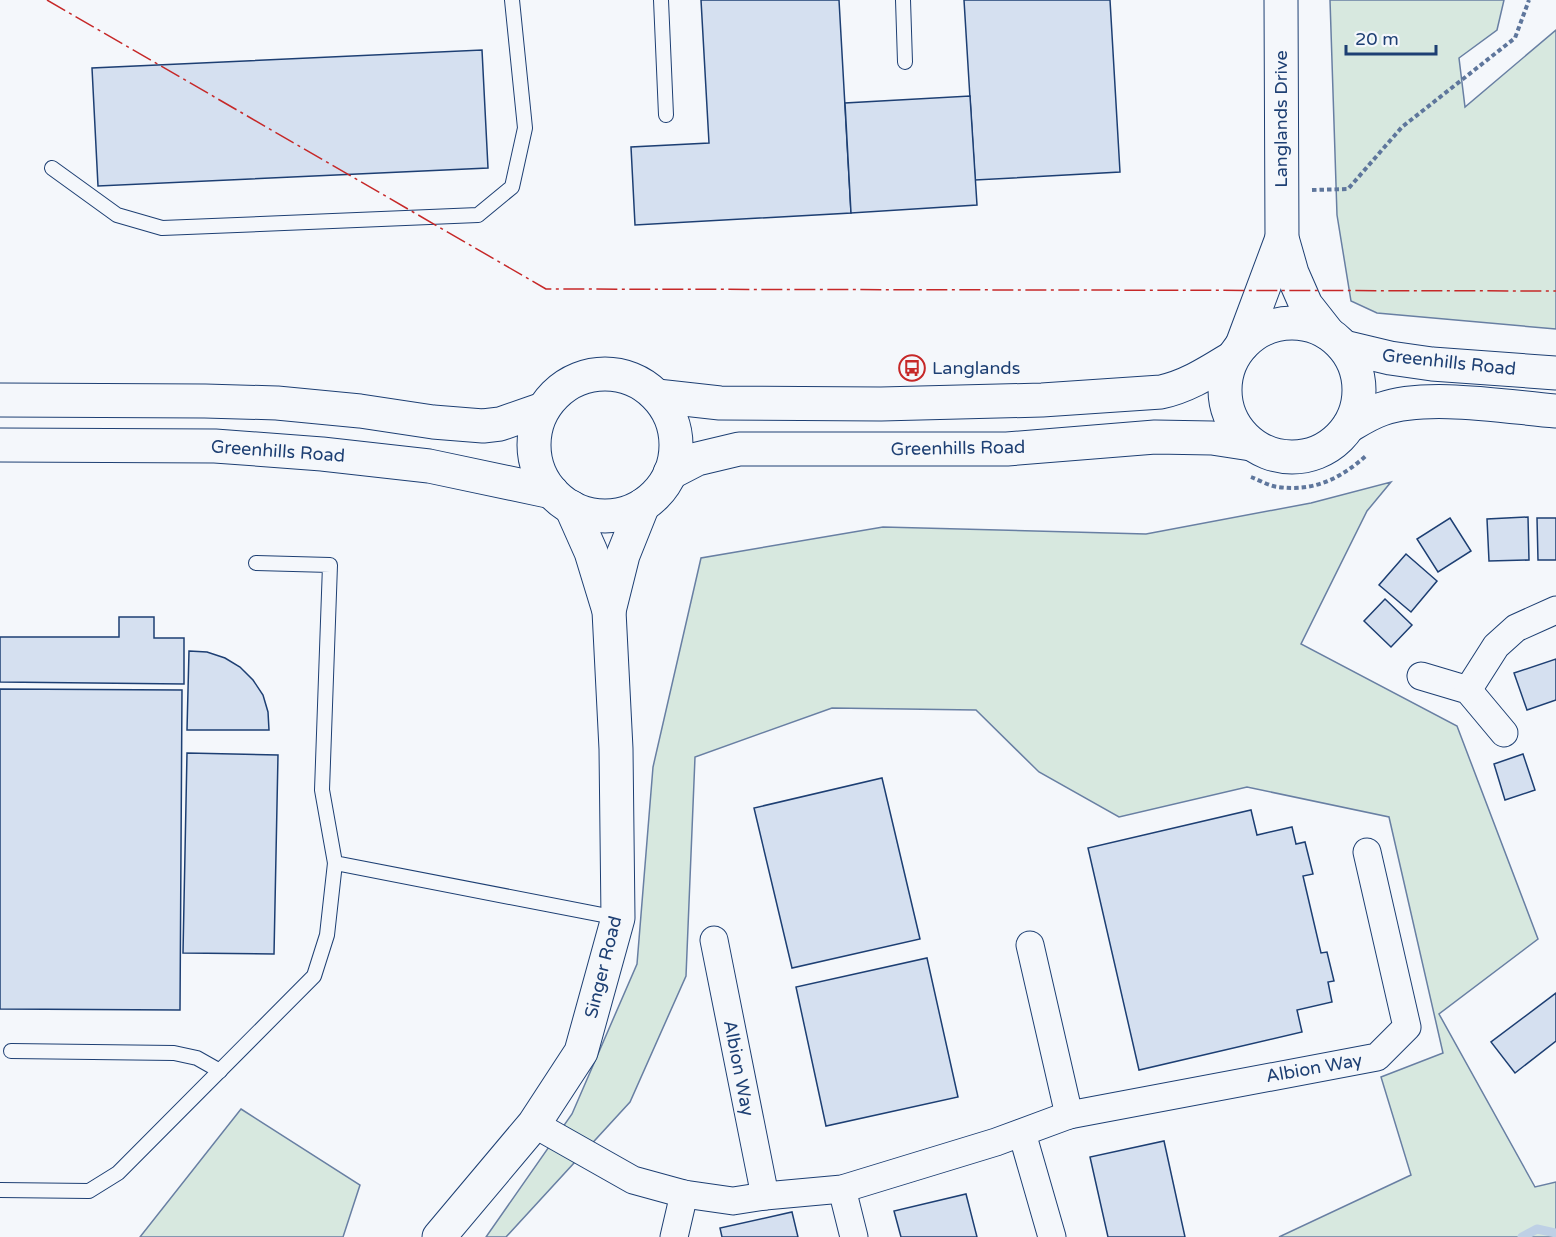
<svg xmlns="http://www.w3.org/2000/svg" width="1556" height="1237" viewBox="0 0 1556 1237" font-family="'Varela Round',sans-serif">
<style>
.green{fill:#d7e8df;stroke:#687fa3;stroke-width:1.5}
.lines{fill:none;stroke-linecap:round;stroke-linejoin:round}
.stream{stroke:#bed0e5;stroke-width:9}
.building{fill:#d5e0f0;stroke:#1d3f73;stroke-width:1.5}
.service-casing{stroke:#1d3f73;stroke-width:16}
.minor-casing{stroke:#1d3f73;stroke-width:29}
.tertiary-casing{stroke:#1d3f73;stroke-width:35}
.path{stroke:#5e769c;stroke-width:4;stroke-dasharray:4.5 3;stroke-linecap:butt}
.service{stroke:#f4f7fb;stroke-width:14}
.minor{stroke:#f4f7fb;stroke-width:27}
.tertiary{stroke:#f4f7fb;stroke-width:33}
.power{stroke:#c62828;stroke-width:1.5;stroke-dasharray:21 4.5 3 4.5;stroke-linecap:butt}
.labels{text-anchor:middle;stroke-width:4.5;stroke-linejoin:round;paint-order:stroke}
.street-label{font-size:18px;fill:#1d3f73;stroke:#f4f7fb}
.poi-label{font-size:18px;fill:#1d3f73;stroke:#f4f7fb;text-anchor:start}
</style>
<rect width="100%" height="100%" fill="#f4f7fb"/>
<g class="green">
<polygon points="1330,0 1504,0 1497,30 1459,58 1465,107 1556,30 1556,329 1377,313 1351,301 1337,215"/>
<polygon points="1391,482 1367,511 1301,644 1457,726 1538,939 1439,1014 1535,1187 1556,1182 1556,1237 1279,1237 1411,1175 1381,1077 1443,1053 1389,817 1247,787 1119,817 1039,772 976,710 832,708 695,757 686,976 630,1102 506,1237 486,1237 572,1114 637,964 653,767 701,558 883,527 1146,534 1311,503"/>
<polygon points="241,1109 360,1185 343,1237 140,1237"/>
</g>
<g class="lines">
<polyline class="stream" points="1522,1237 1537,1229 1556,1233"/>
</g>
<g class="building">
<polygon points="701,0 839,0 851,213 635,225 631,147 709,143"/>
<polygon points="964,0 1110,0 1120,172 975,180"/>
<polygon points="482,50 488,168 98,186 92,68"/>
<polygon points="970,96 977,205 851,213 845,103"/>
<polygon points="1528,517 1529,560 1489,561 1487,519"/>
<polygon points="1450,518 1471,551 1438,572 1417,539"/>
<polygon points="1537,518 1556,518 1556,560 1538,560"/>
<polygon points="1406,554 1437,581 1411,612 1379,585"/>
<polygon points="1385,599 1412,625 1391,647 1364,621"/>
<polygon points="119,617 154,617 154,638 184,638 184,684 0,682 0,637 119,637"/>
<polygon points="189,651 207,652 225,658 240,667 253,680 263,695 268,712 269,730 187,730"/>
<polygon points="1556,659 1556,700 1527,710 1514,673"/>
<polygon points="0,689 182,690 180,1010 0,1009"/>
<polygon points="187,753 278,755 274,954 183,953"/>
<polygon points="1523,754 1535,790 1505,800 1494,764"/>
<polygon points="882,778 920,939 792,968 754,808"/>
<polygon points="1251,810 1257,835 1292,827 1296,844 1305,842 1313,874 1303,876 1321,953 1327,952 1334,981 1328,982 1332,1002 1297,1010 1302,1032 1139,1070 1088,848"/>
<polygon points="927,958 958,1097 826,1126 796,987"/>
<polygon points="1556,993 1556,1041 1515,1073 1491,1042"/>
<polygon points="1164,1141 1185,1237 1108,1237 1090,1157"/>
<polygon points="966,1194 977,1237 901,1237 894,1211"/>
<polygon points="792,1212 798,1237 722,1237 720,1228"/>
</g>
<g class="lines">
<g class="service-casing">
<g id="service">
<polyline points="661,0 666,115"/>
<polyline points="903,0 905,62"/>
<polyline points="52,168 117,215 162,228 478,215 512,187 525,128 512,0"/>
<polyline points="256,563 330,565 322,790 335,863 618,918"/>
<polyline points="11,1051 174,1053 197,1058 220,1071"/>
<polyline points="0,1190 89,1191 118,1173 314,976 327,935 335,863"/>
</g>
</g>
<g class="minor-casing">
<g id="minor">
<polyline points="1421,676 1468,690 1504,733"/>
<polyline points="1468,690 1496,646 1516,628 1556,610"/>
<polyline points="714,940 765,1196"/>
<polyline points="1030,945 1069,1115"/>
<polyline points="534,1124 633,1180 684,1194 733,1201 765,1196 842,1189 996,1142 1069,1115 1377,1057 1407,1027 1367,852"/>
<polyline points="1022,1133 1052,1237"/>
<polyline points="842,1189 854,1237"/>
<polyline points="674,1237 684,1194"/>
</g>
</g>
<g class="tertiary-casing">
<g id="tertiary">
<polyline points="1281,0 1282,238 1292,273 1306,305 1328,333"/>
<circle cx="1292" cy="390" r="67"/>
<polyline points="1242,345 1282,238"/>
<polyline points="1344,347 1390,358 1432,364 1556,373"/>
<circle cx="605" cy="445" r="71"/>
<path d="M657,396l63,7 161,1 161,-4 119,-8c27,-6 48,-20 71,-34"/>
<polyline points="0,400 205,401 277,403 360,411 433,422 483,426 500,424 543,409"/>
<path d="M1349,426c10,-6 21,-13 33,-17 45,-16 125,-2 174,2"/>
<polyline points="0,445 215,446 322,454 429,466 552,492"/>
<polyline points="670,473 697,459 739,449 1007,449 1155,437 1212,438 1251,444"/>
<polyline points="609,611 623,555 643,505"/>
<polyline points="439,1237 534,1124 581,1052 618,918 616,749 609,611 591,552 571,507"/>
</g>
</g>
<g class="path">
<polyline points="1312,190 1348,189 1402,127 1515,38 1529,0"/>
<path d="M1251,477c8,3 18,9 27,10 37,5 63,-9 89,-32"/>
</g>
<use href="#service" class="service"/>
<use href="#minor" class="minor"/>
<use href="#tertiary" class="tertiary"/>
<polyline class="power" points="47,0 546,289 1556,291"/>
</g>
<defs>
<g id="bus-ring" transform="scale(1.35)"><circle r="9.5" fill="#f4f7fb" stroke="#c62828" stroke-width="1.5"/><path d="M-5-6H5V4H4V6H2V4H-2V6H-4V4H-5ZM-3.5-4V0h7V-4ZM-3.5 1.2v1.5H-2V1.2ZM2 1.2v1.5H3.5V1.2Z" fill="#c62828"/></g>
</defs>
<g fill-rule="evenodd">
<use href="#bus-ring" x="912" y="368"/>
</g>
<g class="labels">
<g class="street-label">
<text transform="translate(1281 119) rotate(-90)" y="6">Langlands Drive</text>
<text transform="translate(1449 362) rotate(6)" y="6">Greenhills Road</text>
<text transform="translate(958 448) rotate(-1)" y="6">Greenhills Road</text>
<text transform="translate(278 451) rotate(4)" y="6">Greenhills Road</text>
<text transform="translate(603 967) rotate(-76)" y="6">Singer Road</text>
<text transform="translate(739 1068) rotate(79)" y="6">Albion Way</text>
<text transform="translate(1314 1068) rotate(-10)" y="6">Albion Way</text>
</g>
<g class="poi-label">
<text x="932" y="374">Langlands</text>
</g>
</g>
<path d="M1346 45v9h90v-9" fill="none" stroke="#1d3f73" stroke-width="3"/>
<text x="1355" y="45" font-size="18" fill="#1d3f73" stroke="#f4f7fb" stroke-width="4.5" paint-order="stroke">20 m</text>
</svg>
